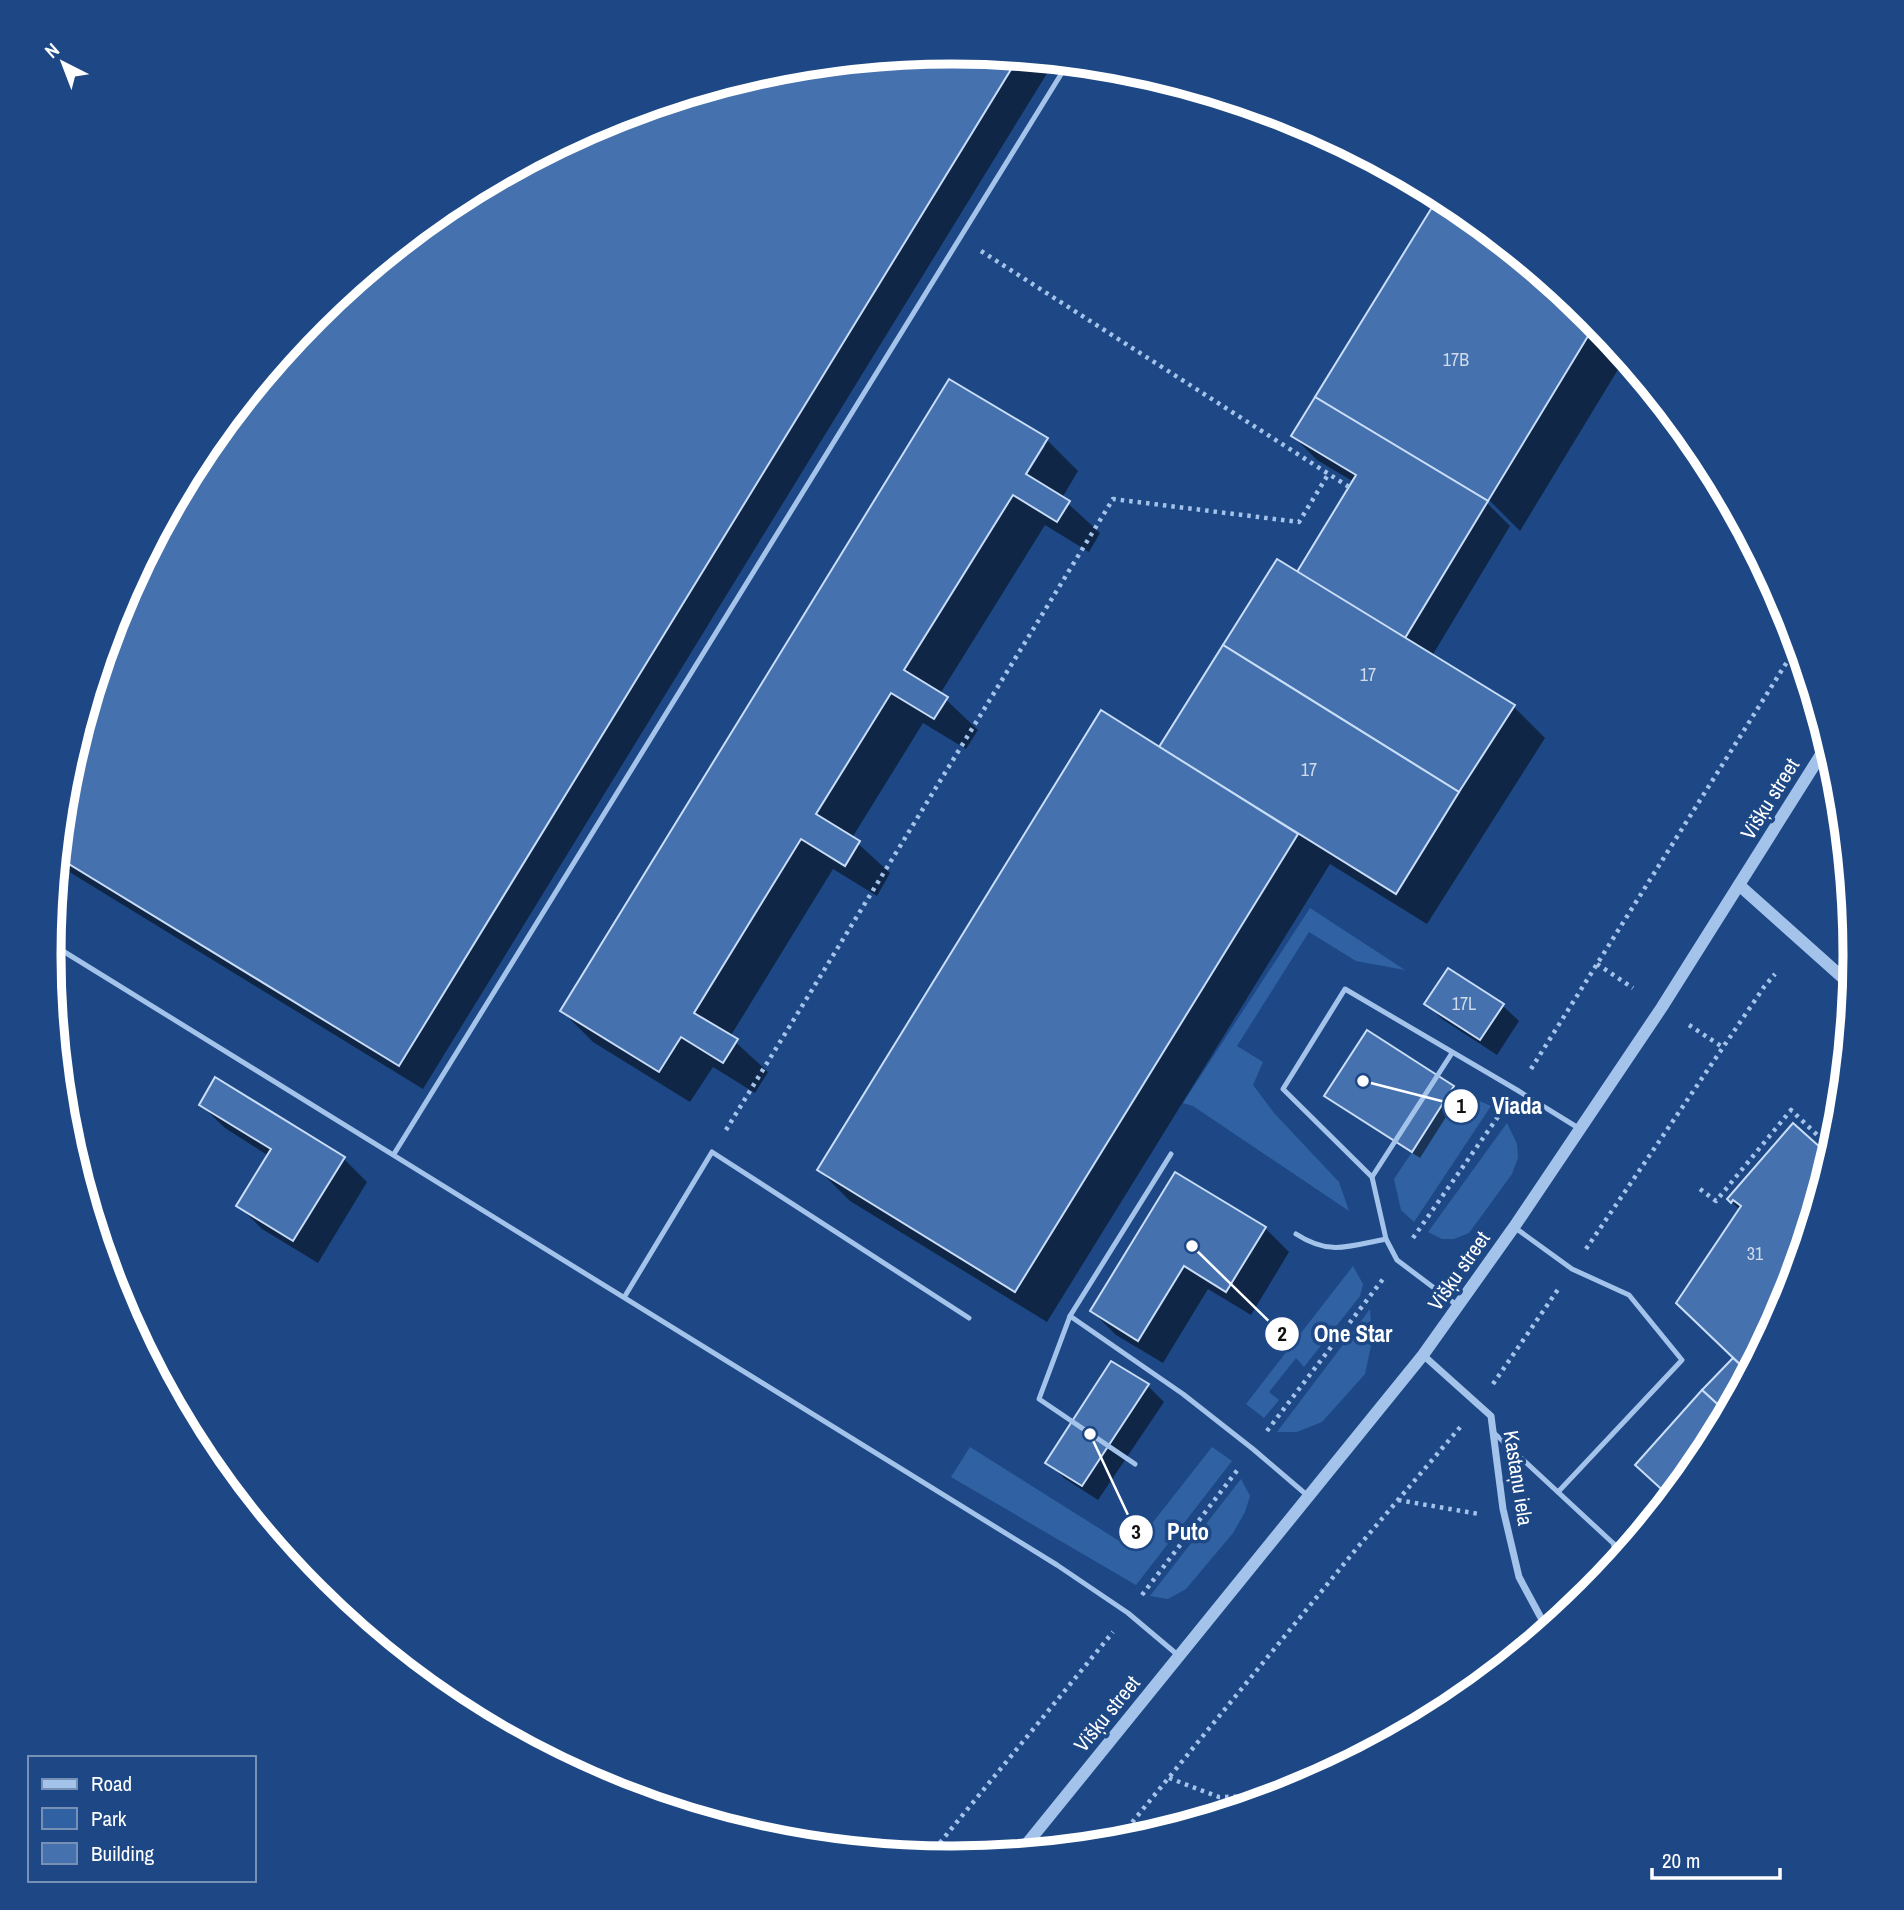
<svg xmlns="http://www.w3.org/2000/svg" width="1904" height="1910" viewBox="0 0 1904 1910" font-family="'Archivo Narrow',sans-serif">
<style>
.green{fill:#3062a3}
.shadow{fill:#0007;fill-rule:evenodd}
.building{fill:#4572ae;stroke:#c9ddf8;stroke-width:2}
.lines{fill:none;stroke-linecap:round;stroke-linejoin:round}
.path{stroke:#a4c3eb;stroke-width:4.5;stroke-dasharray:3.5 5;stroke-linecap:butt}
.service{stroke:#a4c3eb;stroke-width:5}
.minor{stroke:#a4c3eb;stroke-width:7}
.tertiary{stroke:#a4c3eb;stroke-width:12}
.labels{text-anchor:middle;stroke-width:7;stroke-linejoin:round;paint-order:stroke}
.number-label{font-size:18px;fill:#d0dceb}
.street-label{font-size:21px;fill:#fff;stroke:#1d4885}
.rim{fill:none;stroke:#fff;stroke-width:9}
.leader{fill:none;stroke:#fff;stroke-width:2.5}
.callout-dot{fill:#fff;stroke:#1d4885;stroke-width:2.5}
.mark-label{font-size:21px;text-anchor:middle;font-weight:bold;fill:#111}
.callout-label{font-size:23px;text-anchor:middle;font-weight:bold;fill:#fff;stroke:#1d4885;stroke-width:7;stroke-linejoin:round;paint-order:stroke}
</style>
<rect width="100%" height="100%" fill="#1d4885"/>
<g class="green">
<polygon points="1310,908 1405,970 1356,961 1309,932 1237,1046 1263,1062 1253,1085 1274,1113 1339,1182 1349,1211 1193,1106 1183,1103"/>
<polygon points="1462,1098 1475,1099 1491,1106 1414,1222 1401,1210 1394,1179 1445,1103"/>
<polygon points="1507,1123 1517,1144 1518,1158 1512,1174 1469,1233 1454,1239 1442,1239 1428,1232"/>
<polygon points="1353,1266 1363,1284 1360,1296 1304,1367 1296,1358 1269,1392 1279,1400 1264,1418 1246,1404"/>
<polygon points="1370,1309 1372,1341 1365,1374 1322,1422 1297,1432 1277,1432"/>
<polygon points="970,1447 1132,1549 1212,1447 1232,1461 1136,1585 951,1477"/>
<polygon points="1241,1479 1250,1496 1245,1512 1233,1533 1186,1589 1168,1599 1150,1596"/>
</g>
<g class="shadow">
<polygon points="952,52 1054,62 423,1089 58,865 66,778 118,609 201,453 314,316 451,204 607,121 776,69"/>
<polygon points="1454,204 1591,317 1625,358 1520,531 1486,497 1486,502 1510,526 1432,656 1514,707 1545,738 1427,924 1330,864 1047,1322 850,1201 819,1170 1160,749 1305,579 1354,482 1317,460 1293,436"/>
<path d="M950,381l97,59 31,31 -16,27 38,35 -11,19 -44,-27 -105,169 38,36 -12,19 -43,-26 -71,115 38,35 -13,23 -44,-27 -103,168 38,35 -13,21 -42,-26 -23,35 -97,-60 -31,-31zM1041,446h4l-23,36 -3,-2z"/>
<polygon points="1449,970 1503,1006 1519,1021 1497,1055 1442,1019 1426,1003"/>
<polygon points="1453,1087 1460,1095 1420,1158 1334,1103 1326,1095"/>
<polygon points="201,1105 343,1158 367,1182 318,1263 262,1229 238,1205 269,1156 225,1128"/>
<polygon points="1794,1126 1830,1158 1786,1301 1703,1457 1670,1497 1637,1465 1735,1358 1740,1210 1729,1199"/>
<polygon points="1175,1174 1265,1228 1289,1252 1251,1315 1208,1289 1163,1363 1116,1335 1092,1311"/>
<polygon points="1111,1363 1148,1386 1164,1402 1098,1500 1064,1478 1048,1462"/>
</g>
<g class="building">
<polygon points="952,52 1018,58 399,1066 59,858 66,778 118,609 201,453 314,316 451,204 607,121 776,69"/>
<polygon points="1439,196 1454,204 1596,323 1488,501 1315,397"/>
<polygon points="949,379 1048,438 1026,474 1070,501 1057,522 1013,495 904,670 948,697 934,719 891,693 816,814 860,841 845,866 801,839 694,1013 738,1039 723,1063 681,1037 659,1072 560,1011"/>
<polygon points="1315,397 1488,501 1405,638 1297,572 1356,475 1291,436"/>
<polygon points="1277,559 1515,705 1459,792 1223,645"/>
<polygon points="1223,645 1459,792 1396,894 1159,747"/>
<polygon points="1101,710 1298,834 1015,1292 817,1170"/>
<polygon points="1448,968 1504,1004 1480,1040 1424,1004"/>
<polygon points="1367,1030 1454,1086 1412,1152 1324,1096"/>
<polygon points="215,1077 345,1157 293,1241 236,1206 271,1149 199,1105"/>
<polygon points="1793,1123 1830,1156 1786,1301 1748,1372 1676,1303 1741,1206 1733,1200 1731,1203 1727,1199"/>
<polygon points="1175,1172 1266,1227 1226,1292 1184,1266 1138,1341 1090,1311"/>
<polygon points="1733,1358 1748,1372 1726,1412 1702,1390"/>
<polygon points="1111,1361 1149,1384 1082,1486 1045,1463"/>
<polygon points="1702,1390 1726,1412 1703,1457 1670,1497 1635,1465"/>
</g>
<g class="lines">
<g class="path">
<polyline points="981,251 1349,487"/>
<polyline points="1597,964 1633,988"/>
<polyline points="1689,1025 1724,1048"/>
<polyline points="1531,1069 1797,646"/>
<polyline points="726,1130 1113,499 1299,522 1329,473"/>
<polyline points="1700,1189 1716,1201 1791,1110 1832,1149"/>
<polyline points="1413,1238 1502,1111"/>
<polyline points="1586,1249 1764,987 1775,974"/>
<polyline points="1493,1384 1559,1288"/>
<polyline points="1267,1431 1383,1279"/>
<polyline points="1398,1500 1479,1514"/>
<polyline points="1142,1595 1239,1468"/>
<polyline points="1169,1778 1219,1797 1276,1796"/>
<polyline points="1116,1842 1357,1548 1462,1425"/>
<polyline points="929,1856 1113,1632"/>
</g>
<g class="service">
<polyline points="50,943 1057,1565 1128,1613 1179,1656"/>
<polyline points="1839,974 1855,955"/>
<polyline points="394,1154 1068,63"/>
<polyline points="1171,1154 1070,1316 1183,1394 1253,1449 1308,1496"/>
<polyline points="1372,1177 1452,1053"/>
<polyline points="1514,1227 1572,1269 1629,1295 1682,1360 1558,1492"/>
<path d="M1296,1234c34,22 53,12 90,5"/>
<polyline points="625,1296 712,1152 969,1318"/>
<polyline points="1458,1306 1397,1260 1386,1239 1372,1177 1283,1089 1345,989 1517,1090 1580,1129"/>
<polyline points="1070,1316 1039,1399 1135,1464"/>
<polyline points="1493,1432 1614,1544 1625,1551"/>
<polyline points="1613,1566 1614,1544"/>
</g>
<polyline class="minor" points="1423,1355 1491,1416 1503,1509 1519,1577 1547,1629"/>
<g class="tertiary">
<polyline points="1739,885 1852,986"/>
<polyline points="1021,1851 1423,1355 1514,1227 1662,1007 1827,745"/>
</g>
</g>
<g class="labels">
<g class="number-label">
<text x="1456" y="366">17B</text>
<text x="1368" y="681">17</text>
<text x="1309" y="776">17</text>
<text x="1464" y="1010">17L</text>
<text x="1755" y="1260">31</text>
</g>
<g class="street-label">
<text transform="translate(1770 799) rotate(-58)" y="7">Višķu street</text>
<text transform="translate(1459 1271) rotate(-55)" y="7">Višķu street</text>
<text transform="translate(1518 1478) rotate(81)" y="7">Kastaņu iela</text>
<text transform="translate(1107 1714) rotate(-51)" y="7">Višķu street</text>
</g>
</g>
<path d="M0 0H1904V1910H0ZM61 955a891 891 0 1 1 1782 0a891 891 0 1 1-1782 0Z" fill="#1d4885" fill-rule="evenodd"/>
<path class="rim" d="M61 955a891 891 0 1 1 1782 0a891 891 0 1 1-1782 0Z"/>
<path class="leader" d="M1363 1081L1461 1106M1192 1246L1282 1334M1090 1434L1136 1532"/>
<g class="callout-dot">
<circle cx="1363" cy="1081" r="7"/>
<circle cx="1192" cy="1246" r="7"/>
<circle cx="1090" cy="1434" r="7"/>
<circle cx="1461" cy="1106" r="18"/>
<circle cx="1282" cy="1334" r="18"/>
<circle cx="1136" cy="1532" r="18"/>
</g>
<g class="mark-label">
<text x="1461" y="1113">1</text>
<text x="1282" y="1341">2</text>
<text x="1136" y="1539">3</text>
</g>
<g class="callout-label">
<text x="1517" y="1114">Viada</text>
<text x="1353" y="1342">One Star</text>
<text x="1188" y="1540">Puto</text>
</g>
<rect x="28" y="1756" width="228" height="126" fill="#1d4885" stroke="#7791b6" stroke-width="2"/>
<rect x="42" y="1779" width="35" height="10" fill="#a4c3eb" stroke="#7791b6" stroke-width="2"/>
<text x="91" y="1791" font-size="21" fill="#ffffff">Road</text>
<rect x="42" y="1808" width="35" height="21" fill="#3062a3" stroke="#7791b6" stroke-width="2"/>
<text x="91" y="1826" font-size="21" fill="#ffffff">Park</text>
<rect x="42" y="1843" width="35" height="21" fill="#4572ae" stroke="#7791b6" stroke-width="2"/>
<text x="91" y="1861" font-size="21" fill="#ffffff">Building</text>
<g transform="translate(63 63) rotate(318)" stroke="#1d4885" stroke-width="5" paint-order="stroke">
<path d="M0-5L12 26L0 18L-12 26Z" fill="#ffffff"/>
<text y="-10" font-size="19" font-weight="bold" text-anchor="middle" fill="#ffffff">N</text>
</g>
<path d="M1652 1868v10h128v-10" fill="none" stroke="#ffffff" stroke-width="3.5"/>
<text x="1662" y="1868" font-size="21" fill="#ffffff" stroke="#1d4885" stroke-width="5" paint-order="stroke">20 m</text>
</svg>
